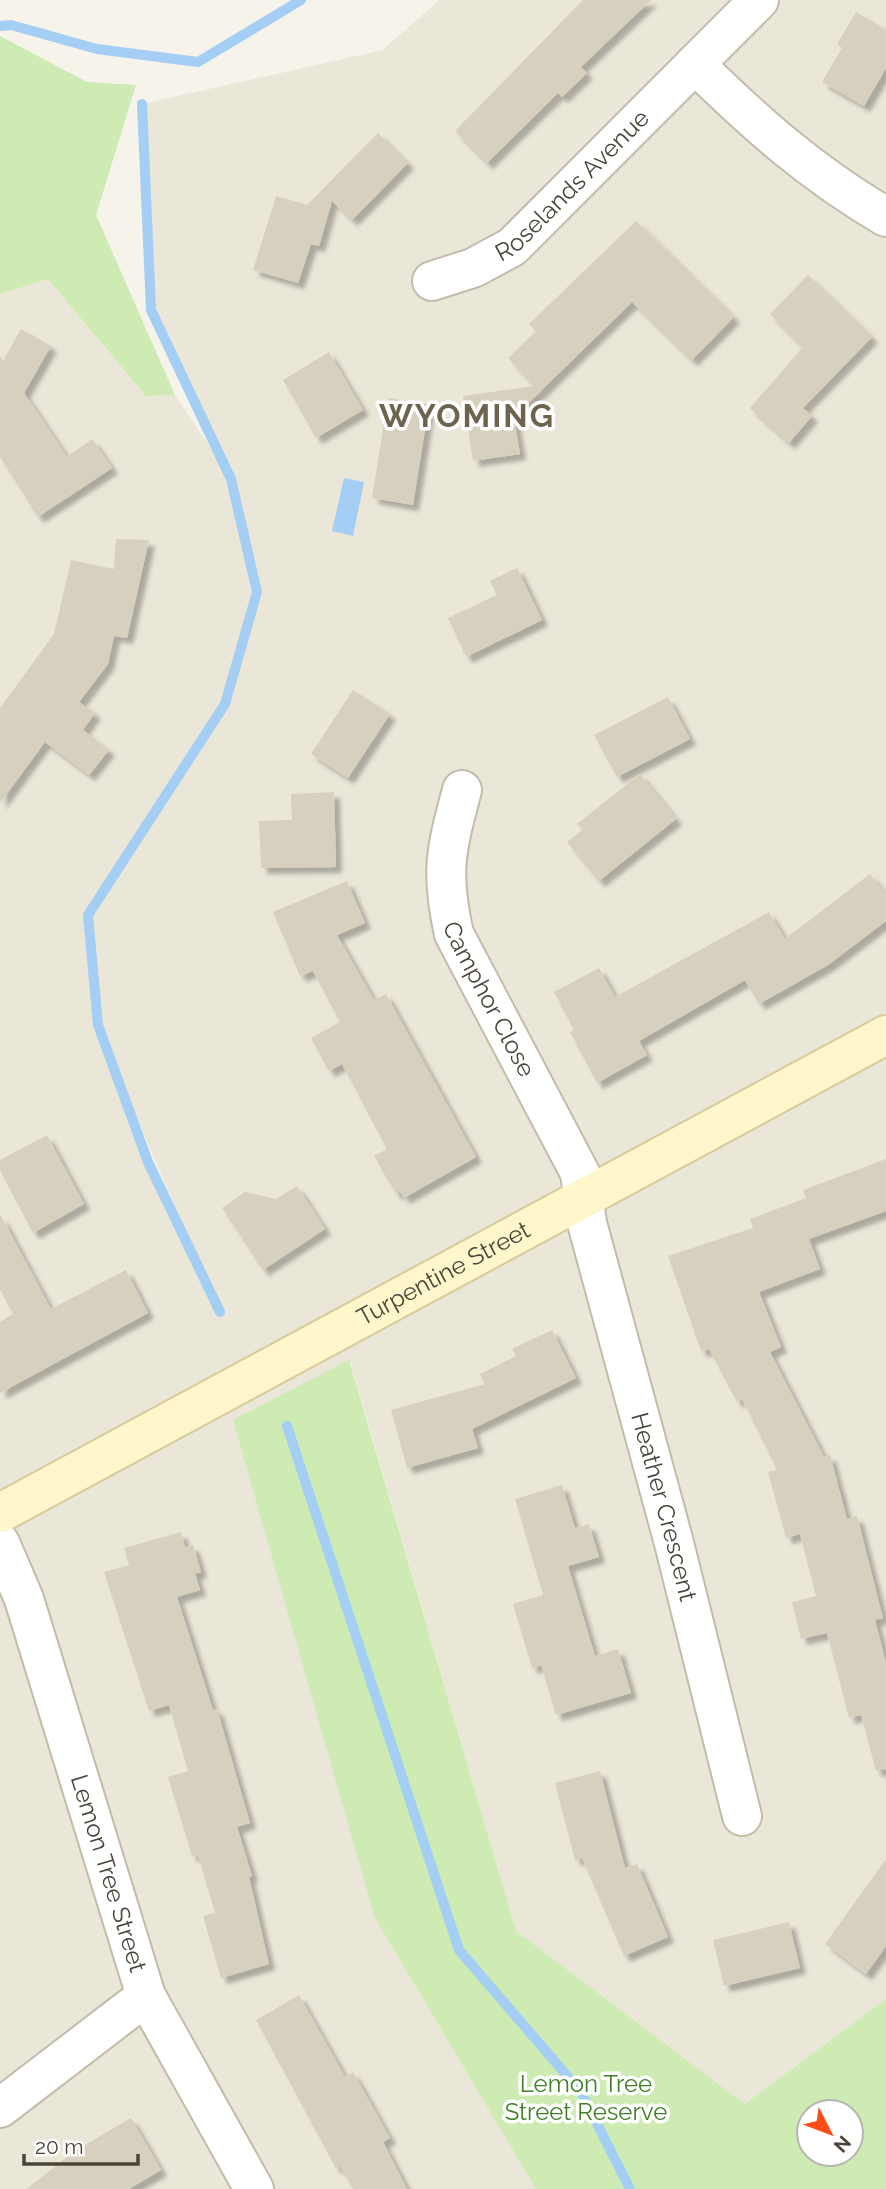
<svg xmlns="http://www.w3.org/2000/svg" width="886" height="2189" viewBox="0 0 886 2189" font-family="Raleway,sans-serif">
<style>
.residential{fill:#eae6d8;fill-rule:evenodd}
.green{fill:#cdebb2;fill-rule:evenodd}
.water{fill:#a5cef4}
.lines{fill:none;stroke-linecap:round;stroke-linejoin:round}
.stream{stroke:#a5cef4;stroke-width:10}
.building{fill:#d8d0bf;filter:url(#shadow)}
.street-casing{stroke:#c2bcac;stroke-width:42}
.secondary-casing{stroke:#d7cb99;stroke-width:42}
.street{stroke:#fff;stroke-width:38}
.secondary{stroke:#fff6cb;stroke-width:38}
.labels{text-anchor:middle;stroke-width:7;stroke-linejoin:round;paint-order:stroke}
.street-label{font-size:24px;fill:#4a4538;stroke:#fff}
.park-label{font-size:24px;fill:#428027;stroke:#fff}
.district-label{font-size:32px;font-weight:bold;letter-spacing:2px;fill:#6e644e;stroke:#fff}
</style>
<defs>
<filter id="shadow"><feDropShadow dx="6" dy="6" stdDeviation="2" flood-color="#0004"/></filter>
</defs>
<rect width="100%" height="100%" fill="#f6f3ea"/>
<path class="residential" d="M439,0h447v1999l-141,105 -229,-173 -166,-570 25,557 161,271h-536v-1895l48,-15 98,117 29,-1 52,78 -76,-163 -9,-206 241,-54zM105,1043l106,248v1l-63,-130z"/>
<g class="green">
<polygon points="0,36 87,82 136,85 96,215 175,395 146,396 48,279 0,294"/>
<path d="M349,1360l167,571 229,173 141,-105v190h-350l-161,-271 -142,-498zM809,2112h42v42h-42z"/>
</g>
<polygon class="water" points="344,478 364,482 353,536 332,531"/>
<g class="lines">
<g class="stream">
<polyline points="0,26 11,25 97,49 198,62 301,0"/>
<polyline points="142,104 151,310 231,479 257,592 225,704 88,915 98,1025 148,1162 220,1312"/>
<polyline points="287,1426 459,1950 581,2092 630,2189"/>
</g>
</g>
<g class="building">
<polygon points="583,0 651,0 581,67 587,73 562,97 558,93 487,163 455,131"/>
<polygon points="856,12 886,30 886,68 864,106 822,82 842,48 837,44"/>
<polygon points="378,133 408,163 352,220 332,201 319,246 311,244 298,283 253,270 276,196 307,205"/>
<polygon points="636,221 734,317 692,360 632,302 514,417 520,454 473,461 463,396 535,386 508,358 536,331 529,324"/>
<polygon points="808,275 872,337 803,408 812,416 789,443 750,408 803,347 770,314"/>
<polygon points="21,329 51,346 24,393 67,457 92,439 112,468 38,517 0,457 0,356 3,361"/>
<polygon points="329,352 363,410 316,438 283,380"/>
<polygon points="388,398 429,404 413,505 372,498"/>
<polygon points="116,539 149,540 127,638 114,636 108,664 79,702 95,713 83,730 109,750 89,775 45,742 0,803 0,708 54,634 71,560 114,569"/>
<polygon points="517,568 542,620 466,657 448,618 497,595 490,581"/>
<polygon points="353,690 390,714 348,778 311,754"/>
<polygon points="668,697 690,739 617,777 594,735"/>
<polygon points="640,774 676,819 599,881 567,842 582,830 577,824"/>
<polygon points="334,792 336,867 261,868 259,821 292,820 291,794"/>
<polygon points="870,874 886,894 886,921 828,965 759,1004 745,980 639,1041 647,1055 597,1083 570,1032 574,1030 554,992 599,968 615,997 769,912 785,939"/>
<polygon points="347,881 365,923 337,935 374,1000 386,994 476,1157 404,1198 400,1191 396,1194 374,1156 387,1149 342,1064 329,1071 311,1038 340,1022 313,971 300,976 273,912"/>
<polygon points="47,1135 84,1204 33,1233 0,1170 0,1160"/>
<polygon points="886,1159 886,1211 809,1239 820,1269 759,1292 781,1347 770,1352 824,1457 830,1455 847,1519 857,1516 883,1618 875,1620 886,1663 886,1769 876,1771 861,1715 849,1718 827,1633 801,1639 792,1602 816,1596 800,1534 786,1538 768,1472 777,1470 742,1399 737,1402 709,1349 701,1351 668,1256 753,1228 750,1219 806,1198 803,1190"/>
<polygon points="297,1186 325,1229 263,1270 222,1208 245,1192 276,1199"/>
<polygon points="0,1214 51,1309 126,1270 148,1313 0,1393 0,1322 13,1314 0,1289"/>
<polygon points="552,1330 576,1378 472,1429 478,1448 407,1468 391,1410 485,1384 480,1374 516,1356 512,1349"/>
<polygon points="562,1485 575,1528 589,1524 599,1557 568,1566 595,1656 618,1649 631,1693 556,1715 541,1665 532,1668 513,1604 543,1595 515,1499"/>
<polygon points="181,1532 185,1547 193,1545 201,1572 195,1574 200,1590 177,1597 213,1710 217,1709 250,1823 237,1827 252,1876 249,1877 269,1964 221,1978 203,1916 215,1913 198,1855 192,1856 168,1777 188,1771 169,1705 149,1711 104,1572 129,1565 124,1548"/>
<polygon points="600,1771 625,1868 637,1864 668,1937 624,1956 582,1858 575,1860 555,1783"/>
<polygon points="886,1859 886,1946 866,1974 825,1944"/>
<polygon points="789,1922 800,1968 724,1986 713,1940"/>
<polygon points="299,1995 345,2077 353,2072 390,2138 383,2142 407,2189 353,2189 340,2166 336,2168 256,2020"/>
<polygon points="131,2118 161,2170 129,2189 27,2189 73,2152"/>
</g>
<g class="lines">
<g class="street-casing">
<g id="street">
<path d="M695,64c61,60 116,109 191,153"/>
<path id="s1" d="M432,281l41,-13 39,-21 247,-247"/>
<path id="s2" d="M462,790c-16,60 -22,82 -8,144l126,239 7,50 87,320 68,273"/>
<path id="s3" d="M0,1543l24,56 122,397 108,193"/>
<polyline points="0,2108 146,1996"/>
</g>
</g>
<g class="secondary-casing">
<g id="secondary">
<path id="s4" d="M0,1513l886,-478"/>
</g>
</g>
<use href="#street" class="street"/>
<use href="#secondary" class="secondary"/>
</g>
<g class="labels">
<g class="street-label">
<text dy="8" stroke="none"><textPath href="#s1" startOffset="173">Roselands Avenue</textPath></text>
<text dy="8" stroke="none"><textPath href="#s2" startOffset="220">Camphor Close</textPath></text>
<text dy="8" stroke="none"><textPath href="#s4" startOffset="504">Turpentine Street</textPath></text>
<text dy="8" stroke="none"><textPath href="#s2" startOffset="761">Heather Crescent</textPath></text>
<text dy="8" stroke="none"><textPath href="#s3" startOffset="348">Lemon Tree Street</textPath></text>
</g>
<g class="park-label">
<text x="586" y="2092">Lemon Tree<tspan x="586" dy="28">Street Reserve</tspan></text>
</g>
<g class="district-label">
<text x="467" y="427">WYOMING</text>
</g>
</g>
<g transform="translate(830 2133) rotate(132)"><circle r="33" fill="#ffffff" stroke="#b7b5af" stroke-width="2"/>
<path d="M0-5L12 26L0 18L-12 26Z" fill="#ff4d18"/>
<text y="-10" font-size="19" font-weight="bold" text-anchor="middle" fill="#4a4538">N</text>
</g>
<path d="M24 2154v10h114v-10" fill="none" stroke="#4a4538" stroke-width="3.5"/>
<text x="35" y="2154" font-size="21" fill="#4a4538" stroke="#ffffff" stroke-width="5" paint-order="stroke">20 m</text>
</svg>
